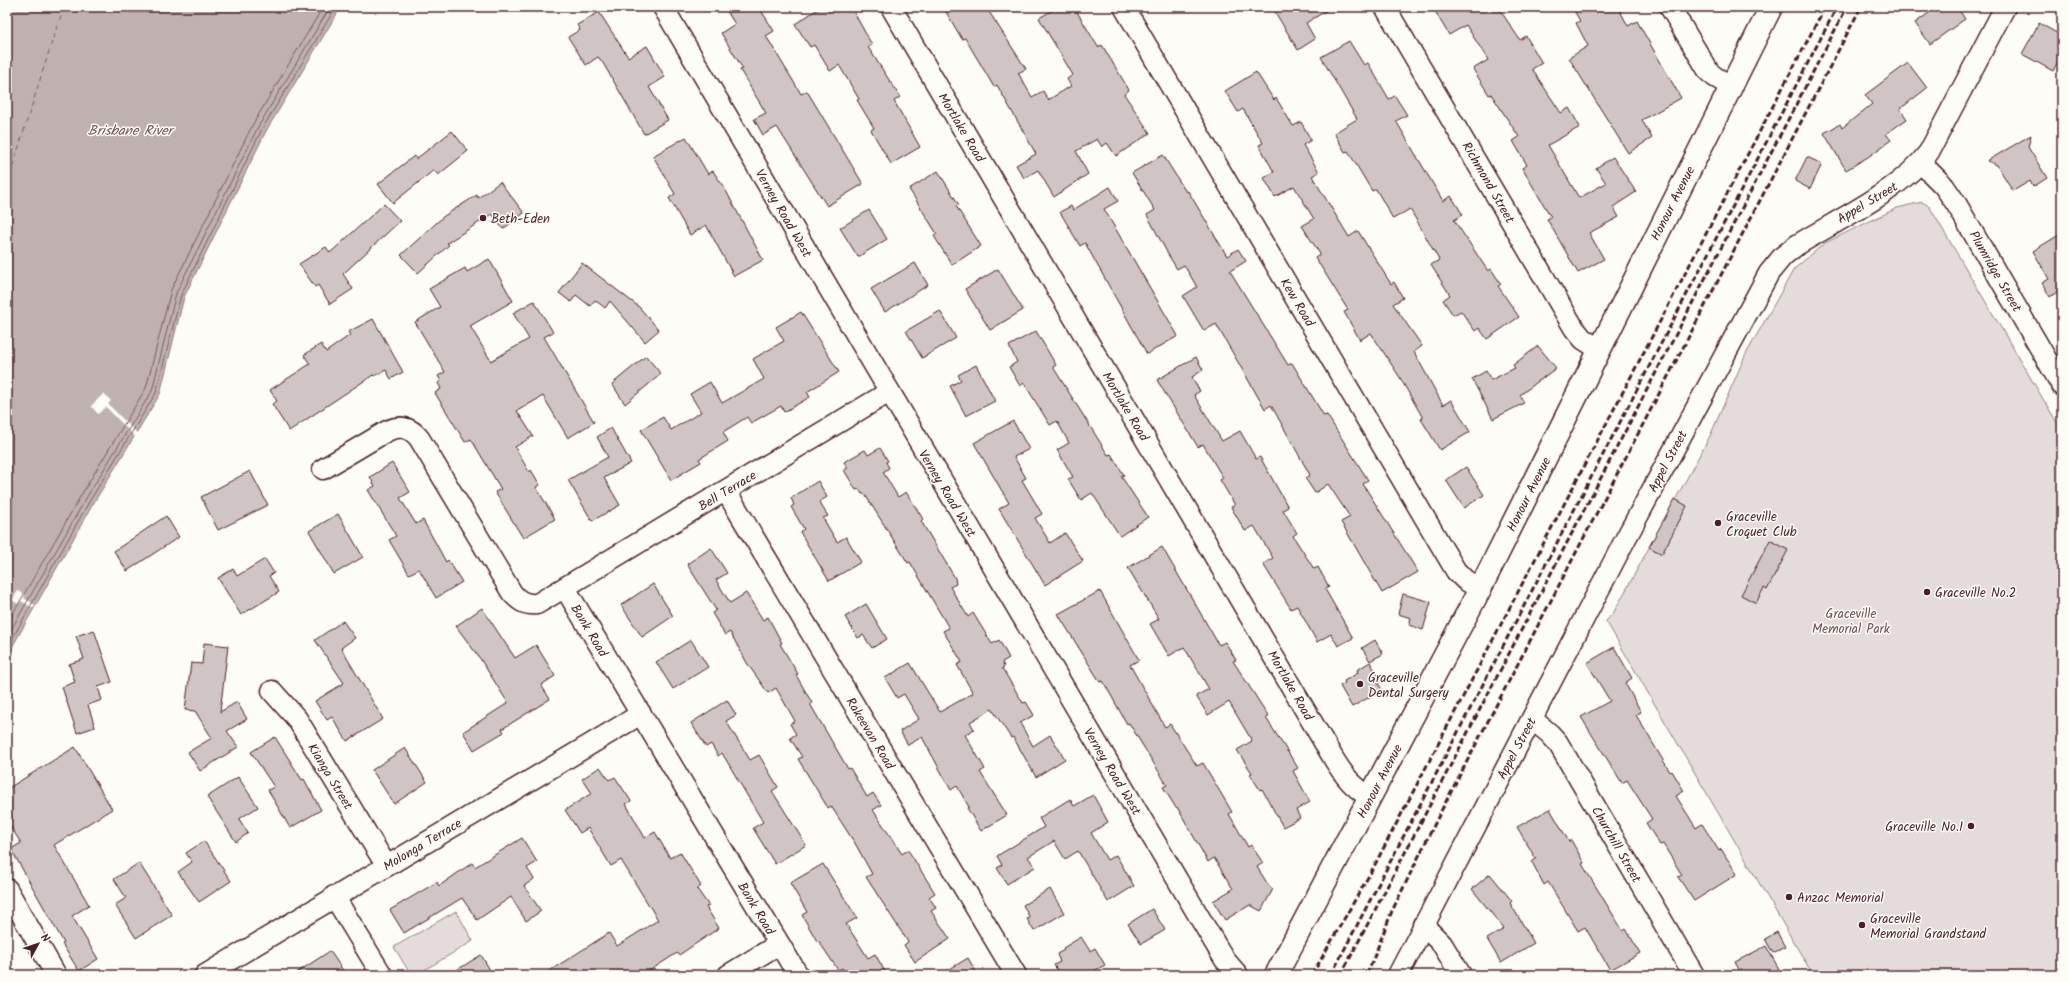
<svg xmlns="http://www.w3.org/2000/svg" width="2069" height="982" viewBox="0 0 2069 982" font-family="Kalam,sans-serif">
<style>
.park{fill:#e3dcda;stroke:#967e82}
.water{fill:#c0b1b1;stroke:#91777b}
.pier{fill:#fdfcf7}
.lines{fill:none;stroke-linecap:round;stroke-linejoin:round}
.shore{stroke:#795961;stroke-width:1}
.ferry{stroke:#73525a;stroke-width:1;stroke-dasharray:5 4;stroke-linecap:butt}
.building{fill:#d0c5c4;stroke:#4a1f2b}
.minor-casing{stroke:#4a1f2b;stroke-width:23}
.major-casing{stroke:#4a1f2b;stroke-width:25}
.minor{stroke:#fdfcf7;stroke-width:20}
.major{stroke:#fdfcf7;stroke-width:22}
.rail{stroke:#4a1f2b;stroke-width:3;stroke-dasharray:6 3;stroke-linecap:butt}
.poi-dot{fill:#4a1f2b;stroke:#fdfcf7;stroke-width:1.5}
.labels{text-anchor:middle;stroke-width:3;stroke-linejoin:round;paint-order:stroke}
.street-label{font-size:13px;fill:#4a1f2b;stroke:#fdfcf7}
.poi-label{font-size:13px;fill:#4a1f2b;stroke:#fdfcf7;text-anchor:start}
.park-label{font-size:13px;fill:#704e57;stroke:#fdfcf7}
.water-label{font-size:14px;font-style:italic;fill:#73525a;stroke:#fdfcf7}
</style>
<rect width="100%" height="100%" fill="#fdfcf7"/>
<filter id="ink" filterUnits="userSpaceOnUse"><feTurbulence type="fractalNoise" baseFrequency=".025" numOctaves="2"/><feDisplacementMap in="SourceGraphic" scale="8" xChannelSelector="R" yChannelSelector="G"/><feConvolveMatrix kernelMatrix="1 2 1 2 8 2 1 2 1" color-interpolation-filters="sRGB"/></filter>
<g filter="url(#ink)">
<g class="park">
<polygon points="1922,202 1929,206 2062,431 2062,975 1813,975 1606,621 1614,612 1710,436 1745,356 1794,269 1825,243 1897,208"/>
<polygon points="456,911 473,941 416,975 411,975 394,947"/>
</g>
<polygon class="water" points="7,7 341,7 266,131 184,297 160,394 93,504 7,656"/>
<g class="pier">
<polygon points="104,393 111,401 108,404 138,434 136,438 106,407 98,414 91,406"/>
<polygon points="18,591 25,595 24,598 35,605 33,608 21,601 18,604 12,600"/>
</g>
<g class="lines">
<g class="shore">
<polyline points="7,624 80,497 146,388 171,290 253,124 323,7"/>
<polyline points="7,637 85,500 152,391 176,293 258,127 330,7"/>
<polyline points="7,648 89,502 156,393 181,295 262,129 336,7"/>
</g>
<polyline class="ferry" points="7,184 58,23 66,7"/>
</g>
<g class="building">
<polygon points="724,7 759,7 774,31 766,36 801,94 807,91 863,184 827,206 777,127 763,135 754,119 766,113 740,70 743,69 721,33 735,24"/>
<polygon points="821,7 851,7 872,45 868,47 900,97 894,101 920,147 891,164 871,130 874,128 857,100 859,99 839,65 830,71 814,45 810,47 795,24"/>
<polygon points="943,7 986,7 1026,69 1018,73 1032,97 1043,91 1048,100 1071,86 1067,79 1073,75 1039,18 1058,7 1074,7 1098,47 1102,45 1129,90 1124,94 1150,133 1116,156 1107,143 1102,147 1097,139 1076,151 1088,174 1054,197 1038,170 1024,178 1016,165 1036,154 997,85 994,87 965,38 962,39"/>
<polygon points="1272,7 1332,7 1306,23 1315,39 1298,50"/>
<polygon points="1445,7 1498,7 1520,40 1526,36 1542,63 1532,69 1561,113 1569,108 1580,127 1548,145 1579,198 1606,183 1596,168 1613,157 1636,192 1613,207 1619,217 1589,233 1604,259 1578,273 1547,219 1551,217 1522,168 1527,165 1513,141 1519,137 1491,94 1489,95 1473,69 1488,60 1466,25 1449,35 1436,13"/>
<polygon points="1572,7 1618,7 1628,26 1637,21 1681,98 1642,120 1652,138 1628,153 1569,58 1588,46 1576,23 1580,21"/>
<polygon points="1937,7 1957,7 1965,19 1930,44 1915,23"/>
<polygon points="599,12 628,57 647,46 665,77 649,87 668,120 644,134 603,63 598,57 586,65 568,37 580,30 577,25"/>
<polygon points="2039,23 2062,36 2062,53 2053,71 2022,54"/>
<polygon points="1349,41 1364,65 1368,63 1389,99 1395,96 1407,115 1396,121 1443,201 1451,196 1463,215 1454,220 1488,271 1491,269 1501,284 1498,286 1519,317 1487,339 1479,328 1475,331 1461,311 1453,315 1443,300 1450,295 1431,265 1439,260 1410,209 1393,219 1376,189 1372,191 1348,151 1345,152 1334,133 1357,119 1321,57"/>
<polygon points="1908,63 1927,88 1900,109 1907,119 1886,134 1891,140 1868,157 1846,170 1824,133 1840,124 1842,128 1872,104 1865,95"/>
<polygon points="1256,72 1274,100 1276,98 1293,126 1301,122 1311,140 1303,145 1319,172 1312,176 1349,237 1358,231 1391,284 1394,282 1403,298 1393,304 1422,346 1414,352 1443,405 1451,400 1470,432 1440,450 1421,419 1423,418 1399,376 1371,333 1360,340 1344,312 1348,310 1315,257 1320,254 1302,226 1314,219 1294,186 1275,197 1264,178 1274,172 1259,145 1263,143 1243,109 1238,112 1225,91"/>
<polygon points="452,131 468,151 438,175 434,170 393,203 378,184 414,156 416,159"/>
<polygon points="2031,135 2028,147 2047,178 2033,187 2030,181 2013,191 1997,165 1987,161"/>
<polygon points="686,137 708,174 713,171 725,189 763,260 734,276 706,225 690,235 669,198 675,194 653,156"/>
<polygon points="1163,155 1186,192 1188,191 1227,256 1238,249 1246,261 1230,271 1288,365 1292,363 1324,416 1327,415 1368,480 1363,484 1418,572 1382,593 1341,522 1350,517 1328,484 1315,493 1305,478 1310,475 1271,405 1265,409 1216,324 1204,331 1183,296 1197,287 1184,265 1177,269 1169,256 1147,215 1155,210 1132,173"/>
<polygon points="1807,157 1822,164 1810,189 1795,181"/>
<polygon points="938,171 959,205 956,206 981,246 952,265 934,236 937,234 909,189"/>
<polygon points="500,182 524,213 503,229 492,214 447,243 449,245 418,273 401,255 444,216 477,195 478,198"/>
<polygon points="1110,187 1118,201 1104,209 1178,336 1147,354 1085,243 1080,246 1060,212 1071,206 1073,210"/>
<polygon points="384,204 400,221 343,274 353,289 330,304 318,285 315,287 299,264 326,247 330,253"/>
<polygon points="869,210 887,239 858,257 840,228"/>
<polygon points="2062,233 2062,300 2057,292 2050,297 2042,283 2049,279 2033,251"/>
<polygon points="489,259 513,301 470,326 491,361 529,339 513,313 534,301 553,332 544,337 594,422 568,438 543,396 517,411 533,436 515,447 529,472 531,470 540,485 536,487 555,519 523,538 495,492 501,489 471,439 465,442 435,393 441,389 438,383 441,381 438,376 445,372 415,322 440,307 429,289 465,268 467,272"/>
<polygon points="582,263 639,307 659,330 645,342 610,301 605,308 595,300 590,306 576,295 571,302 559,293"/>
<polygon points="915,263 928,285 885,312 871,289"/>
<polygon points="998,269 1023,310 990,330 965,289"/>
<polygon points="940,311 956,338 922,358 906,331"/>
<polygon points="801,312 839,372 807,392 810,397 784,412 781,406 751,423 747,417 723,432 728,441 699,459 701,462 671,480 641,430 663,417 671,430 701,412 690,394 710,382 722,403 764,379 753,359 784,341 776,327"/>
<polygon points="373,319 403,372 391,379 386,370 374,376 373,375 289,431 272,404 277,401 270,390 310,364 304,355 321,344 326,352 350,335 348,332"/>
<polygon points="1036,331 1056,365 1053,367 1108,455 1111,454 1124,475 1121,476 1148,517 1120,536 1092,493 1081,500 1068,479 1073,477 1057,450 1069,443 1057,421 1050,425 1024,383 1020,386 1009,367 1017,362 1009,346"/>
<polygon points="1538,346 1556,368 1520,395 1524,403 1493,419 1472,379 1486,371 1491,380 1515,368 1513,365"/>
<polygon points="646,356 661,374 625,404 612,384"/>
<polygon points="1196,357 1203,370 1192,377 1200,391 1194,395 1222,441 1240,431 1256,459 1260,457 1288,507 1283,510 1297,533 1293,536 1314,569 1318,567 1329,587 1325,589 1353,638 1338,646 1331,634 1317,642 1297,606 1291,609 1263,564 1273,558 1254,526 1245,531 1231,507 1235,505 1220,480 1223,478 1203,444 1198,447 1157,380"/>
<polygon points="976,365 995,401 966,416 950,386 961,380 958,375"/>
<polygon points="1013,421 1029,449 1014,457 1026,478 1022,480 1042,514 1035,518 1050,543 1065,533 1083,561 1045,585 999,509 1009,503 974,443"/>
<polygon points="611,428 631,463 604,478 620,505 592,521 568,480 608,457 597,437"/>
<polygon points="880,448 888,461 886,462 889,468 883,472 898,497 906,492 923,519 921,521 955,578 956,584 950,587 968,617 973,613 992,644 999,640 1009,658 1002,662 1004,667 1002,668 1023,703 1026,702 1034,715 1020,723 1033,746 1050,735 1065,759 1036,777 1013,737 1011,738 992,709 970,722 974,729 965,735 985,769 980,772 1007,815 981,831 967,808 969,807 957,786 951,790 922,737 908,745 900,731 919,719 904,694 897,698 885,678 910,663 940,712 973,693 957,665 962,662 943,631 949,628 910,562 908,563 864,493 862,494 859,489 856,490 844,470 848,468 844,462 865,450 868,455"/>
<polygon points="392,463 410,492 400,498 416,524 423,520 446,562 448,560 462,582 436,598 419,569 409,574 389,540 396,536 368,490 375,486 370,477"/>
<polygon points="1466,467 1484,495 1464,508 1446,480"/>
<polygon points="250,471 268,505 218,530 201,497"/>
<polygon points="818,481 827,497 819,502 828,516 823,518 837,542 846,537 861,562 829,581 800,532 804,529 791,507 794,505 791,498"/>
<polygon points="1675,499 1687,506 1662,554 1649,547"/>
<polygon points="338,514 363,557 334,574 309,531"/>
<polygon points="166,516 179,537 127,571 114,551"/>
<polygon points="1770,540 1788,550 1767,590 1764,588 1756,603 1741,595"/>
<polygon points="1162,547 1219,645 1225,642 1236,660 1233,661 1269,717 1266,718 1298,768 1293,771 1310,802 1296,810 1300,818 1283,827 1262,789 1260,790 1250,774 1252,773 1237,750 1252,741 1229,702 1208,715 1196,696 1209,689 1184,647 1169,656 1150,624 1159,619 1128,568"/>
<polygon points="711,548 727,573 716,580 730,603 746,593 763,620 768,617 782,643 780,644 798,674 796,675 812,703 810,704 848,769 850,768 867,797 873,793 881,805 873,810 902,854 908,850 935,893 929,897 936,908 931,911 950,939 915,962 904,945 908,942 866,877 872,874 856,845 831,806 828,808 798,759 802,757 790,738 796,734 790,724 795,721 776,688 768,693 747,663 730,632 725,635 712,613 716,610 687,564"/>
<polygon points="265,559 274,573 269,576 279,592 241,615 218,578 233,569 237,576"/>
<polygon points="653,584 673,616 642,637 621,605"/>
<polygon points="1100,591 1139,660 1130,665 1165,727 1170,724 1197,766 1203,763 1232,812 1229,814 1248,847 1251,845 1263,863 1257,867 1269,886 1273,889 1261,911 1250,905 1225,920 1213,901 1233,889 1214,858 1208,862 1177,807 1176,808 1163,787 1167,785 1129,723 1127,724 1103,681 1100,682 1058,614"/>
<polygon points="1403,594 1431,602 1423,630 1409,625 1411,618 1398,614"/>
<polygon points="866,604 887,639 872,648 863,635 858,638 845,617"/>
<polygon points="482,608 515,658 536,645 555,676 541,685 550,699 502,729 504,732 474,750 463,732 508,703 481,660 456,626"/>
<polygon points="343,621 355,638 341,648 383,719 347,741 332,717 327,720 315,701 344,683 315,640"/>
<polygon points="94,630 112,682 98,687 102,700 88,705 95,727 77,733 62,687 75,682 69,664 84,659 76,636"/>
<polygon points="691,640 708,667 673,689 656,662"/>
<polygon points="1375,640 1383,654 1370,661 1362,648"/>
<polygon points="204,643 228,646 220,712 237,702 247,719 227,731 238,747 200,771 188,752 212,738 195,711 185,710 191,663 202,664"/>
<polygon points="1614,647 1632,678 1625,683 1641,712 1636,715 1670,772 1672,771 1684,791 1676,796 1696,828 1702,824 1719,851 1721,849 1737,874 1694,901 1678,877 1682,875 1663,844 1660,845 1646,823 1652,819 1627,780 1622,783 1581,717 1610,701 1587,663"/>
<polygon points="1370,662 1381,681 1378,683 1382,690 1352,707 1340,686 1345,683 1344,681 1358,673 1357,670"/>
<polygon points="727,700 736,715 726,721 750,760 759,755 778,787 772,791 806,845 775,864 753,828 763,822 722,753 718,756 711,744 706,747 691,723"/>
<polygon points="275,737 302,780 304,779 321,810 290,828 268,790 274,787 251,752"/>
<polygon points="75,747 112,809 54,845 89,905 72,916 98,959 79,971 62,944 64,943 11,849 21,843 7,821 7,789"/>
<polygon points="405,748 427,782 394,804 372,770"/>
<polygon points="600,767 609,780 615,777 631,801 626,804 645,838 655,832 670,858 680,852 701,886 697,889 709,906 706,907 719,928 679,955 677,953 643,975 543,975 609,933 617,946 658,920 621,860 611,866 588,828 580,833 565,810 592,793 582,779"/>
<polygon points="238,777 258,807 239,819 248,833 236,842 207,797"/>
<polygon points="1093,795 1108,822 1091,833 1107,860 1116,855 1134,886 1108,902 1078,851 1065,859 1054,841 1028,857 1035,867 1007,884 997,868 1002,865 997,856 1044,827 1039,818 1070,799 1074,806"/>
<polygon points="1550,809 1569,842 1571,840 1584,863 1582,864 1623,931 1626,929 1640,953 1610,970 1585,927 1578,931 1548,882 1544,885 1532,862 1536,859 1517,827"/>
<polygon points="522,838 537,862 527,868 534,879 524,886 541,911 526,921 511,897 477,920 462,898 404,933 390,910 437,882 439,886 472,863 475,867"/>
<polygon points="204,841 231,881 199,902 178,872 192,862 186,853"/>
<polygon points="139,863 172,915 136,938 115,905 126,898 114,879"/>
<polygon points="823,864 857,918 846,924 868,958 875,954 887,975 846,975 842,968 838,970 818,940 817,941 802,915 807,912 790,883"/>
<polygon points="1490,874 1512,901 1510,903 1534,943 1501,963 1487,939 1504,929 1472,889"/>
<polygon points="1050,889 1064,913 1034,931 1027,919 1030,918 1023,905"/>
<polygon points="1152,909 1165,930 1141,944 1128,924"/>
<polygon points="1777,932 1785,947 1773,953 1765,939"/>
<polygon points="1081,937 1090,951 1095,948 1105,965 1087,975 1060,975 1054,965 1060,962 1057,954 1064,950 1063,948"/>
<polygon points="1766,946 1779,969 1768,975 1742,975 1735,962"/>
<polygon points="330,951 346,975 293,975"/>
<polygon points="481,955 493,975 449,975"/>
<polygon points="968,958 978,975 940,975"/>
</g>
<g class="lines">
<g class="minor-casing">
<g id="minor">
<polyline points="663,7 1217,947 1225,960 1238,975"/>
<path d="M891,7l444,754c10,16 19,27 35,36"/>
<polyline points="1124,7 1456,571 1465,580 1480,589"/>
<polyline points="1385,7 1574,328 1583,339 1600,350"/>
<polyline points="1670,7 1709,72 1715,77 1731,86"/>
<polyline points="1921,163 1944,186 1957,205 2062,386"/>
<path d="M323,469l64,-38c13,-6 23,-4 32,7l93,155c7,8 13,12 25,11l352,-212"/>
<polyline points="726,491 1016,975"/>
<polyline points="565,588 798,975"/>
<polyline points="272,691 297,719 386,865"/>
<polyline points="1532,719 1550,734 1558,743 1694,975"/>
<polyline points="7,889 56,975"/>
<polyline points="334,896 382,975"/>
<polyline points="1423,925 1442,944 1461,975"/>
<polyline points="205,975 641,714"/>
<polyline points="728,975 779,944"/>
<path d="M1398,975l227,-435 144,-267 14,-17 14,-11c42,-26 103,-54 132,-93l76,-145"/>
</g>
</g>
<g class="major-casing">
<polyline id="major" points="1276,975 1480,589 1771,7"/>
</g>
<use href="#minor" class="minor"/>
<use href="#major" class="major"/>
<g class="rail">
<polyline points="1312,975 1371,872 1825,7"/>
<polyline points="1331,975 1837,7"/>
<polyline points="1341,975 1847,7"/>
<polyline points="1367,975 1392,911 1440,813 1861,7"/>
</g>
</g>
</g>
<g class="poi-dot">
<circle cx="483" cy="218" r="4"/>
<circle cx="1718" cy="523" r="4"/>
<circle cx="1927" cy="592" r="4"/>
<circle cx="1360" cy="684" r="4"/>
<circle cx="1971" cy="826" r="4"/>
<circle cx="1789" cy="897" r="4"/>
<circle cx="1862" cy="925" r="4"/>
</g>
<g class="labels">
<g class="street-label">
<text transform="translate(962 127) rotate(59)" y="5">Mortlake Road</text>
<text transform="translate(1489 182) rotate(60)" y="5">Richmond Street</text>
<text transform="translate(1867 202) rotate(-31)" y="5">Appel Street</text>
<text transform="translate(1672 203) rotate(-63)" y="5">Honour Avenue</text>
<text transform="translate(784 213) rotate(60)" y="5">Verney Road West</text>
<text transform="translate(1996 271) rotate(60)" y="5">Plumridge Street</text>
<text transform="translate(1298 302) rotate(59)" y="5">Kew Road</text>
<text transform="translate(1126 406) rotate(59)" y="5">Mortlake Road</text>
<text transform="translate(1667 461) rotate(-62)" y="5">Appel Street</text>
<text transform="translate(727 490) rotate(-31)" y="5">Bell Terrace</text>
<text transform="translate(948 493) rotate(59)" y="5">Verney Road West</text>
<text transform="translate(1528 494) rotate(-63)" y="5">Honour Avenue</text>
<text transform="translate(590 630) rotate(59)" y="5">Bank Road</text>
<text transform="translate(1291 685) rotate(60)" y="5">Mortlake Road</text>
<text transform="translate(871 733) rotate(59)" y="5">Rakeevan Road</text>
<text transform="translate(1516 748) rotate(-62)" y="5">Appel Street</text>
<text transform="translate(1113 771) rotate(59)" y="5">Verney Road West</text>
<text transform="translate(331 776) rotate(59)" y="5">Kianga Street</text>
<text transform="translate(1379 781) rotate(-62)" y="5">Honour Avenue</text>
<text transform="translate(422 844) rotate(-31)" y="5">Molonga Terrace</text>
<text transform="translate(1617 844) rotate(60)" y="5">Churchill Street</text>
<text transform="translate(757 908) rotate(59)" y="5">Bank Road</text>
</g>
<g class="poi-label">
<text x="491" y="223">Beth-Eden</text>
<text x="1726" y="521">Graceville<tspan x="1726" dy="15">Croquet Club</tspan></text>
<text x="1935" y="597">Graceville No.2</text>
<text x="1368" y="682">Graceville<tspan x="1368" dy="15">Dental Surgery</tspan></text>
<text x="1963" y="831" text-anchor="end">Graceville No.1</text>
<text x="1797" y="902">Anzac Memorial</text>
<text x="1870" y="923">Graceville<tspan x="1870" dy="15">Memorial Grandstand</tspan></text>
</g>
<g class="park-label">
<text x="1851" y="618">Graceville<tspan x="1851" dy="15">Memorial Park</tspan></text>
</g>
<g class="water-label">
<text x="130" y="135">Brisbane River</text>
</g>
</g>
<rect width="2069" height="982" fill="none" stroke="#fdfcf7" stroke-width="24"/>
<rect x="12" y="12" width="2045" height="958" fill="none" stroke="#4a1f2b" stroke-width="1.5" filter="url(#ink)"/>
<g transform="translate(38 944) rotate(50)" stroke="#fdfcf7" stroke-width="3" paint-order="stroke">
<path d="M0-3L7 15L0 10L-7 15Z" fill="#4a1f2b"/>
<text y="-6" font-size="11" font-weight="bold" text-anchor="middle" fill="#4a1f2b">N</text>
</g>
</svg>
